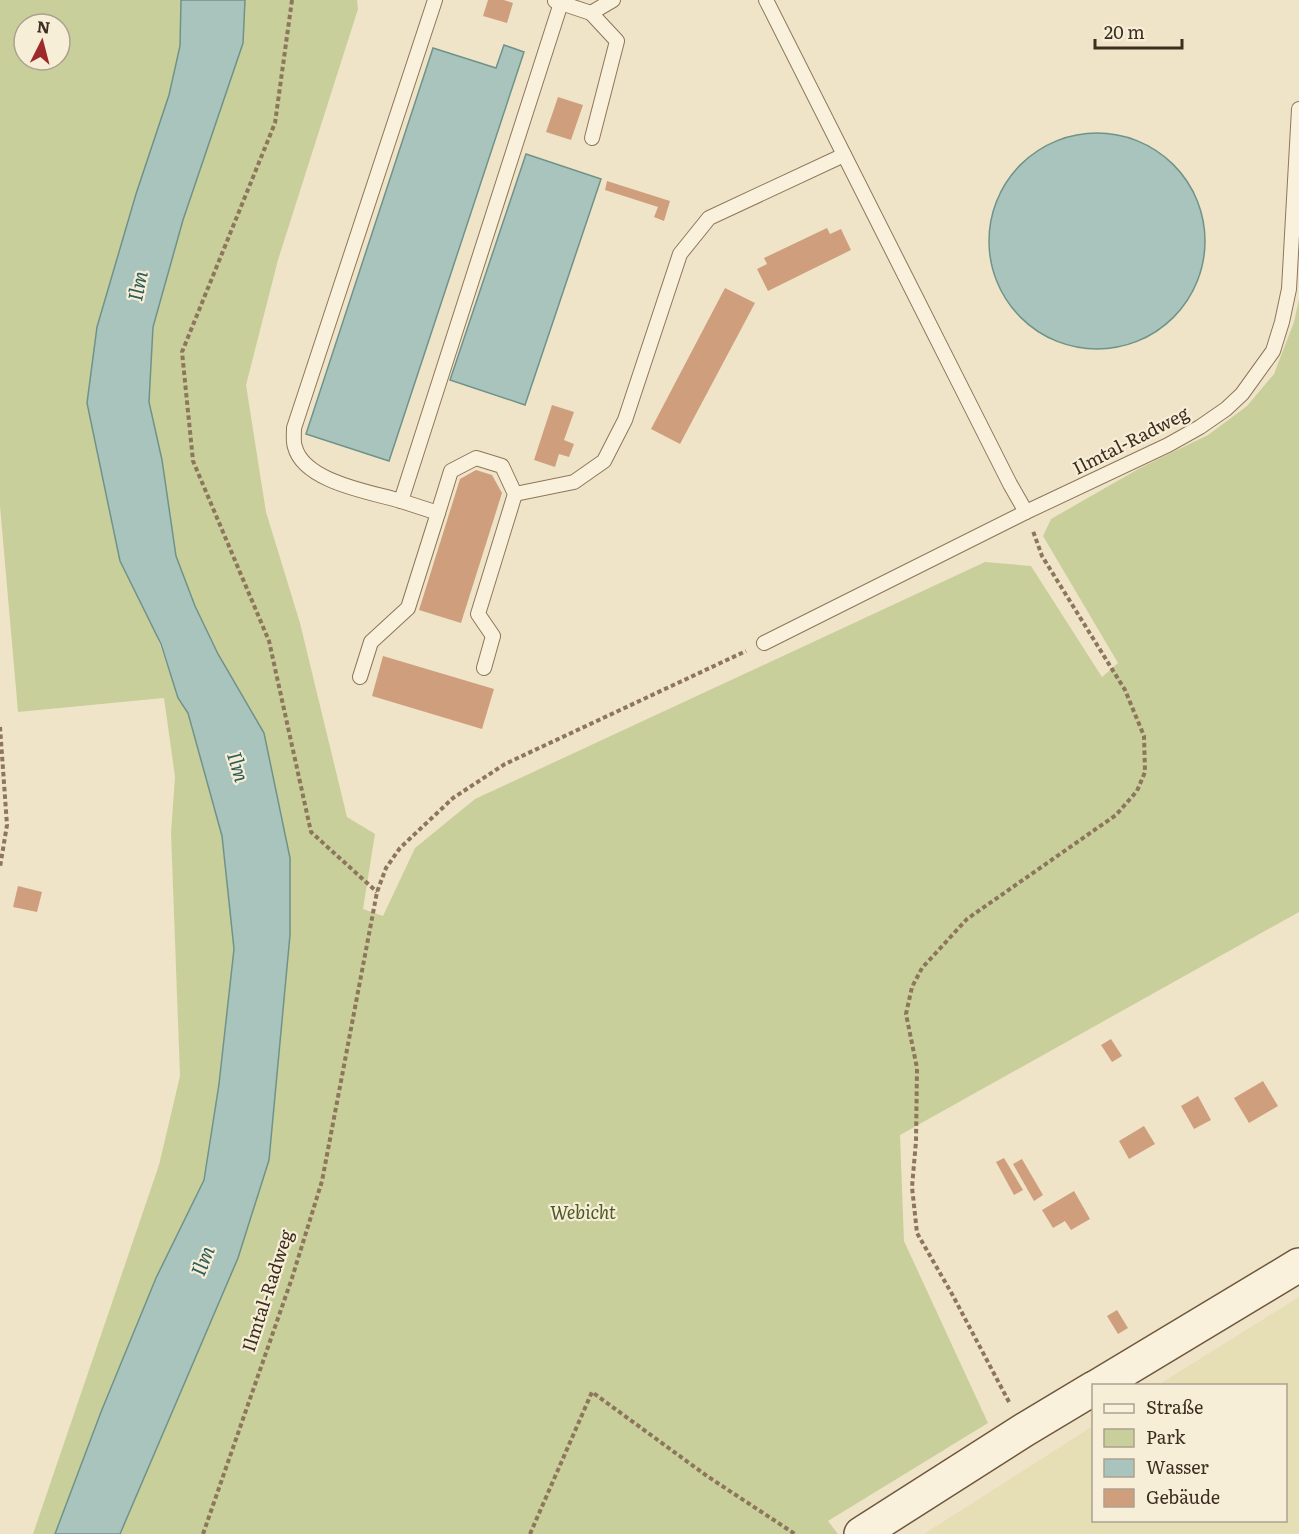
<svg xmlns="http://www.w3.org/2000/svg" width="1299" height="1534" viewBox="0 0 1299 1534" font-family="Literata,serif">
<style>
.farmland{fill:#e6deb5}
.green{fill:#c9cf9b;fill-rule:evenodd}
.water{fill:#a9c4bc;stroke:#6f938a;stroke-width:1.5}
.building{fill:#cf9f7d}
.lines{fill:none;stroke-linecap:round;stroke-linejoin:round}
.lane-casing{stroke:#8d765c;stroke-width:16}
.secondary-casing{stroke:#6f573f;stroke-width:36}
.path{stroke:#8d765c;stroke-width:4;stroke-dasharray:4.5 3;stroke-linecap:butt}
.lane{stroke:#faf1dc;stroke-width:14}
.secondary{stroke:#faf1dc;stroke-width:33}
.labels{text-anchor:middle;stroke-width:4.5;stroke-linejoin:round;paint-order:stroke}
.street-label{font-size:18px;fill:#3d2e20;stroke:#f7eed8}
.park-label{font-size:18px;font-style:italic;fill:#4d5a26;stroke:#f7eed8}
.water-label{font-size:20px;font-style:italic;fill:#2f5d5a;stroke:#f7eed8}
</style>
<rect width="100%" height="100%" fill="#f0e4c8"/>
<polygon class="farmland" points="1299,1297 1299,1534 924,1534 1093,1426 1094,1520 1286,1520 1286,1386 1158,1385"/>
<g class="green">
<path d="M0,0h181l-1,46 -11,49 -33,99 -19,65 -30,144 16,74 75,221 10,15 34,123 12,113 -15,135 -15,97 -48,97 -55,134 -46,122h-22l126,-369 21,-89 -9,-243 4,-56 -11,-79 -146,14 -18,-206zM24,24h36v36h-36z"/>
<polygon points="245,0 357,0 358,9 278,260 246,385 266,512 300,623 347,817 375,834 363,909 383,916 415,848 475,799 985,562 1031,566 1102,677 1118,663 1043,536 1051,519 1140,468 1208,435 1247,406 1274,374 1294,322 1299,299 1299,912 900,1135 904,1241 988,1423 828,1521 838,1534 120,1534 238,1258 290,858 264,733 218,654 195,606 176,556 162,460 149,402 153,327 183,220 243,43"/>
</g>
<g class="water">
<polygon points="181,0 245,0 243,43 183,220 153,327 149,402 162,460 176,556 195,606 218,654 264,733 290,858 290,935 269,1160 238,1258 120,1534 55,1534 101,1412 156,1278 204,1180 219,1084 234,949 222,836 188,713 178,698 161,644 120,561 87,403 97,327 136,194 169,95 180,46"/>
<polygon points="504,45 524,52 389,461 306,434 433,48 496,68"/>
<circle cx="1097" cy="241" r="108"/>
<polygon points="526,154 601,179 525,405 450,380"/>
</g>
<g class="building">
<polygon points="488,0 504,0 513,3 507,23 483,16"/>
<polygon points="558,97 583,105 571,140 546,132"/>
<polygon points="607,181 670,201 664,221 654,217 658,207 605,190"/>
<polygon points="827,228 830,234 841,229 851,250 768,291 757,269 767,264 764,258"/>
<polygon points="725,288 755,303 680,444 651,429"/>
<polygon points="552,405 574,412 564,440 574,444 569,457 559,454 555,467 534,460"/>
<polygon points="476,470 492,475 502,493 461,623 419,610 460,479"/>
<polygon points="383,656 494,689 482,729 372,696"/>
<polygon points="18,886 42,892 37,912 13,907"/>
<polygon points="1111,1039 1122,1056 1112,1062 1101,1045"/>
<polygon points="1263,1081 1278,1106 1249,1123 1234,1098"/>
<polygon points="1198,1096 1211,1120 1194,1129 1181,1106"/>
<polygon points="1144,1126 1155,1144 1129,1159 1119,1141"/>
<polygon points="1004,1158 1023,1190 1014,1195 996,1162"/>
<polygon points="1022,1159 1043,1195 1034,1201 1013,1164"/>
<polygon points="1074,1191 1090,1219 1071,1230 1065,1221 1053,1228 1042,1210"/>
<polygon points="1117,1310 1128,1328 1118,1334 1107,1316"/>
</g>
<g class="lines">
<g class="lane-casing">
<g id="lane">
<path d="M435,0l-141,428c0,6 -1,14 1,19 9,35 76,45 106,54l160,-498"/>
<polyline points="766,0 1010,484 1026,512"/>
<polyline points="555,1 591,13 613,0"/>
<polyline points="591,13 617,41 592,138"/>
<polyline points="515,494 574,482 604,461 625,420 680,254 709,218 844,155"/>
<polyline points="438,513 451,471 476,458 502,466 515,494 478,614 493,636 484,668"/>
<polyline points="764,643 1026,512 1168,445 1200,427 1226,409 1242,394 1273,351 1282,322 1289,289 1299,109"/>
<polyline points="360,677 371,642 408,608 438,513 401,501"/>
</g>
</g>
<g class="secondary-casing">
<g id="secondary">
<polyline points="1098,1386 1299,1265"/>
<polyline points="861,1534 1024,1430 1094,1388"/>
</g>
</g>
<g class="path">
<polyline points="292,0 275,123 182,352 193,461 269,641 311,832 377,892"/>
<polyline points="0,727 7,825 0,867"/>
<polyline points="1009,1402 952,1294 917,1233 912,1187 916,1141 917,1068 906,1014 912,987 922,968 967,919 1116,815 1137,791 1145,772 1144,736 1125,690 1042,556 1033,531"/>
<polyline points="203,1534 292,1278 322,1181 377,892 386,868 400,848 453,798 505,764 746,651"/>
<polyline points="530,1534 592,1392 707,1476 795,1534"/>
</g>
<use href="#lane" class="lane"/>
<use href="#secondary" class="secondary"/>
</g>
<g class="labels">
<g class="street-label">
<text transform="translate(1131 441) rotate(-27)" y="6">Ilmtal-Radweg</text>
<text transform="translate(268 1291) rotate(-72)" y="6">Ilmtal-Radweg</text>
</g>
<g class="park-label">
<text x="583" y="1219">Webicht</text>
</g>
<g class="water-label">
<text transform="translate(138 286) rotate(-78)" y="7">Ilm</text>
<text transform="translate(238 767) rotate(73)" y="7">Ilm</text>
<text transform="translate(203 1261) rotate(-68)" y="7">Ilm</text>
</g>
</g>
<rect x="1092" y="1384" width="195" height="138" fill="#f7eed8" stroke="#ada18e" stroke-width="1.5"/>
<rect x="1104" y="1404" width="30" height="9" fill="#faf1dc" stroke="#ada18e" stroke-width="1.5"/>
<text x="1146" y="1414" font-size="18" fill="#3d2e20">Straße</text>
<rect x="1104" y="1429" width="30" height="18" fill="#c9cf9b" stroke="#ada18e" stroke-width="1.5"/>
<text x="1146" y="1444" font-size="18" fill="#3d2e20">Park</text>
<rect x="1104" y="1459" width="30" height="18" fill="#a9c4bc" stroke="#ada18e" stroke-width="1.5"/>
<text x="1146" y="1474" font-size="18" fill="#3d2e20">Wasser</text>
<rect x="1104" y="1489" width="30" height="18" fill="#cf9f7d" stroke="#ada18e" stroke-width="1.5"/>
<text x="1146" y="1504" font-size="18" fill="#3d2e20">Gebäude</text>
<g transform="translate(42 42) rotate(6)"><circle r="28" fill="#f7eed8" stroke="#ada18e" stroke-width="1.5"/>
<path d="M0-4.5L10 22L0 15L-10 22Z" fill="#9e2a2b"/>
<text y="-9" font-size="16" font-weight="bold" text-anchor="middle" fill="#3d2e20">N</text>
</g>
<path d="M1095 39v9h87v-9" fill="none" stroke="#3d2e20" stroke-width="3"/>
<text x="1104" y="39" font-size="18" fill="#3d2e20" stroke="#f7eed8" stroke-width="4.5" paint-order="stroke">20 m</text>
</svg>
